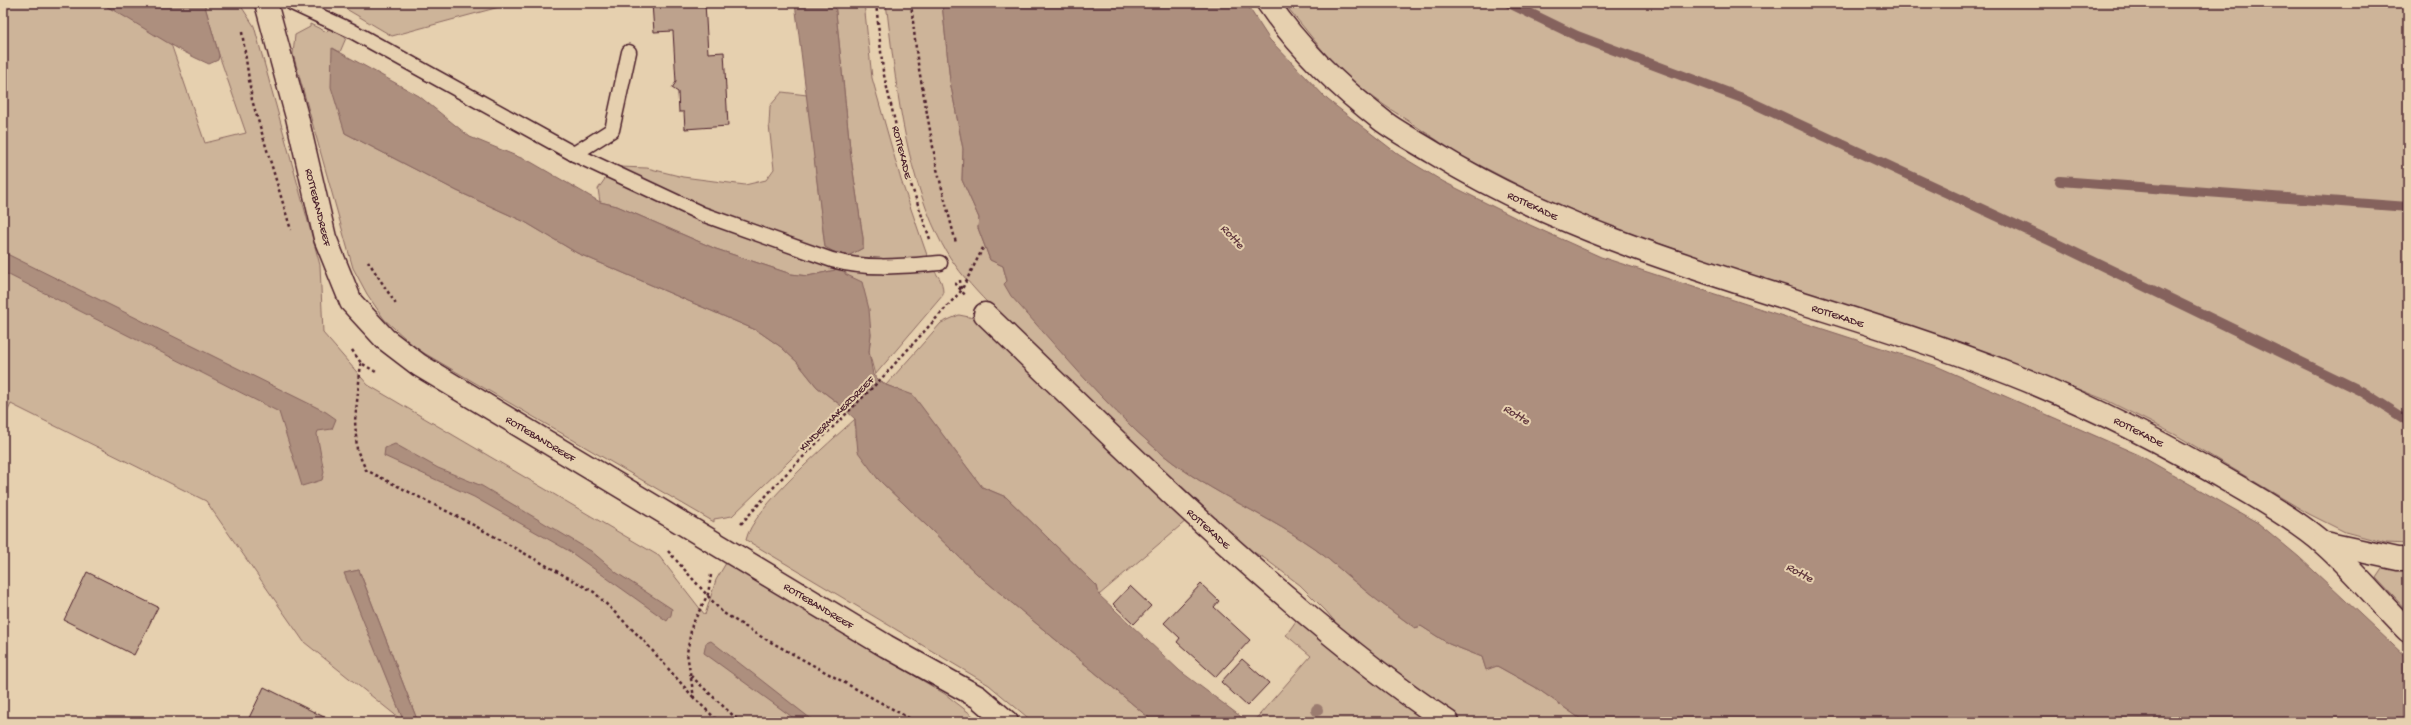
<svg xmlns="http://www.w3.org/2000/svg" width="2411" height="725" viewBox="0 0 2411 725" font-family="'Gochi Hand',sans-serif">
<style>
.green{fill:#cdb499;stroke:#8c6a62}
.water{fill:#ad8f7e;stroke:#85625d}
.lines{fill:none;stroke-linecap:round;stroke-linejoin:round}
.stream{stroke:#85625d;stroke-width:10}
.building{fill:#bda28d;stroke:#4a1f2b}
.lane-casing{stroke:#4a1f2b;stroke-width:17}
.street-casing{stroke:#4a1f2b;stroke-width:25}
.secondary-casing{stroke:#4a1f2b;stroke-width:25}
.path{stroke:#4a1f2b;stroke-width:2.5;stroke-dasharray:3 3;stroke-linecap:butt}
.lane{stroke:#e6d0af;stroke-width:14}
.street{stroke:#e6d0af;stroke-width:22}
.secondary{stroke:#e6d0af;stroke-width:22}
.tree{fill:#9b7b70}
.labels{text-anchor:middle;stroke-width:4;stroke-linejoin:round;paint-order:stroke}
.street-label{font-size:11px;fill:#4a1f2b;stroke:#e6d0af}
.water-label{font-size:12px;font-style:italic;fill:#5e353c;stroke:#e6d0af}
</style>
<rect width="100%" height="100%" fill="#e6d0af"/>
<filter id="ink" filterUnits="userSpaceOnUse"><feTurbulence type="fractalNoise" baseFrequency=".025" numOctaves="2"/><feDisplacementMap in="SourceGraphic" scale="8" xChannelSelector="R" yChannelSelector="G"/><feConvolveMatrix kernelMatrix="1 2 1 2 8 2 1 2 1" color-interpolation-filters="sRGB"/></filter>
<g filter="url(#ink)">
<g class="green">
<polygon points="3,3 100,3 134,21 171,44 205,143 246,133 219,55 204,3 239,3 254,26 320,265 323,333 368,385 659,556 705,615 716,580 726,563 945,694 981,722 418,722 359,570 345,573 404,722 304,642 206,501 11,404 3,421"/>
<polygon points="336,3 514,3 392,36"/>
<polygon points="835,3 864,3 872,78 901,180 928,258 891,263 846,257 863,248 863,238 851,158"/>
<path d="M886,3h56l8,78 13,68 -1,31 17,38 -1,10 12,32 13,6 4,15c47,58 91,118 148,167 47,41 105,63 156,98 20,14 37,31 56,46 15,12 32,24 48,36l6,-2 28,18 33,13 4,12 11,-3 38,21 50,35h-122l-112,-81 -25,-30 -26,-26 -36,-27 -34,-19c-69,-66 -139,-131 -206,-199 -31,-33 -67,-63 -86,-104 -35,-73 -42,-154 -52,-233z"/>
<polygon points="1284,3 2408,3 2408,544 2386,543 2345,532 2309,514 2176,435 2106,400 1943,337 1749,275 1609,226 1532,192 1458,154 1384,105 1354,83 1327,56"/>
<polygon points="310,24 327,32 329,27 346,38 340,52 333,48 345,133 457,191 525,222 577,253 758,331 781,347 797,362 817,387 844,408 732,516 714,519 714,522 417,349 384,319 367,294 353,268 293,54 295,35 310,27"/>
<polygon points="782,92 807,95 825,247 836,252 835,270 808,276 791,274 716,249 617,206 600,202 598,189 607,176 620,167 647,168 683,177 745,185 766,180 774,169 769,125 770,106"/>
<path d="M845,271l29,3 60,-3c7,8 9,13 9,24l-68,80 -6,-23 2,-18z"/>
<polygon points="959,315 979,319 1187,520 1099,595 1097,586 1006,497 982,487 913,396 886,385 941,323"/>
<path d="M855,419v17l23,43 98,94 178,149h-121l-44,-37 -243,-145c6,-31 84,-98 109,-121z"/>
<polygon points="2384,566 2408,568 2408,612 2376,578"/>
<polygon points="1296,621 1434,722 1253,722 1311,656 1286,635"/>
</g>
<g class="water">
<path d="M100,3h104l15,52 -1,5 -9,4c-38,-16 -72,-42 -109,-61z"/>
<polygon points="795,3 835,3 851,158 863,238 863,248 846,257 845,274 862,282 869,309 871,334 869,352 873,375 886,385 913,395 982,487 1006,497 1097,586 1099,595 1180,671 1248,722 1154,722 976,573 878,479 858,452 855,419 838,403 817,387 797,362 781,347 758,331 577,253 525,222 457,191 345,133 331,87 332,48 419,96 470,137 531,162 600,202 617,206 716,249 791,274 808,276 835,270 836,253 825,247"/>
<path d="M942,3h304l24,37 58,60 71,55 45,27 86,43 71,32 333,108 205,90 119,68 41,34 109,102v63h-823l-50,-35 -38,-21 -11,4 -4,-13 -33,-13 -28,-18 -6,2c-16,-12 -33,-23 -48,-36 -19,-15 -36,-32 -56,-46 -51,-35 -109,-57 -156,-98 -53,-46 -97,-100 -144,-152l-7,-12 3,-3 -4,-15 -13,-6 -12,-32 1,-10 -17,-38 1,-31 -13,-68z"/>
<polygon points="3,252 326,412 336,419 332,429 318,431 317,434 324,472 322,480 302,486 279,412 3,272"/>
<polygon points="395,444 438,468 482,486 591,551 617,573 672,609 671,615 667,621 569,551 474,497 384,456 385,448"/>
<polygon points="359,570 418,722 404,722 344,573"/>
<polygon points="711,641 815,722 799,722 704,653 706,643"/>
</g>
<g class="lines">
<g class="stream">
<polyline points="1509,3 1577,36 1742,98 2051,241 2363,392 2408,421"/>
<polyline points="2060,181 2408,207"/>
</g>
</g>
<g class="building">
<polygon points="652,3 705,3 708,53 724,52 728,126 685,129 684,112 679,112 678,92 672,88 676,82 673,31 654,32"/>
<polygon points="87,572 158,607 134,655 64,620"/>
<polygon points="1201,584 1219,601 1214,607 1250,640 1216,677 1177,642 1180,638 1164,623"/>
<polygon points="1130,586 1151,606 1134,624 1113,604"/>
<polygon points="1242,659 1269,683 1247,706 1221,682"/>
<polygon points="264,687 334,722 247,722"/>
</g>
<g class="lines">
<g class="lane-casing">
<g id="lane">
<polyline points="292,3 350,30 574,154 612,130 629,52"/>
<path d="M574,154l128,60 130,46c36,10 71,6 108,3"/>
</g>
</g>
<g class="street-casing">
<g id="street">
<path d="M1268,3c31,46 72,85 116,119 15,11 34,21 50,31 177,109 386,145 577,221 79,31 153,69 226,112 26,15 66,39 88,59 30,27 55,58 83,86"/>
<path d="M985,314c100,96 198,195 304,285 51,44 103,86 159,123"/>
<polyline points="2324,543 2398,559 2408,559"/>
</g>
</g>
<g class="secondary-casing">
<polyline id="secondary" points="266,3 297,117 325,238 351,302 385,339 419,365 886,646 978,697 1007,722"/>
</g>
<g class="path">
<polyline points="876,3 883,71 907,173 930,239"/>
<polyline points="911,3 917,58 937,169 956,243"/>
<polyline points="242,32 252,100 291,230"/>
<polyline points="368,261 397,306"/>
<polyline points="960,280 961,291"/>
<polyline points="955,283 965,295"/>
<polyline points="352,350 361,363 376,372"/>
<polyline points="361,363 355,421 357,450 366,470 468,522 594,592 644,641 694,698"/>
<polyline points="741,524 782,478 881,379 961,291 984,246"/>
<polyline points="668,551 722,612 760,636 916,722"/>
<polyline points="711,575 708,594 692,625 687,653 694,698 719,722"/>
<polyline points="691,676 740,722"/>
</g>
<use href="#lane" class="lane"/>
<use href="#street" class="street"/>
<use href="#secondary" class="secondary"/>
</g>
<circle class="tree" cx="1317" cy="710" r="6"/>
</g>
<g class="labels">
<g class="street-label">
<text transform="translate(903 152) rotate(76)" y="4">ROTTEKADE</text>
<text transform="translate(1533 205) rotate(25)" y="4">ROTTEKADE</text>
<text transform="translate(319 207) rotate(76)" y="4">ROTTEBANDREEF</text>
<text transform="translate(1838 315) rotate(18)" y="4">ROTTEKADE</text>
<text transform="translate(836 413) rotate(-45)" y="4">KINDERMAKERDREEF</text>
<text transform="translate(2139 431) rotate(27)" y="4">ROTTEKADE</text>
<text transform="translate(541 438) rotate(31)" y="4">ROTTEBANDREEF</text>
<text transform="translate(1209 528) rotate(42)" y="4">ROTTEKADE</text>
<text transform="translate(819 605) rotate(31)" y="4">ROTTEBANDREEF</text>
</g>
<g class="water-label">
<text transform="translate(1233 236) rotate(47)" y="4">Rotte</text>
<text transform="translate(1517 414) rotate(31)" y="4">Rotte</text>
<text transform="translate(1800 572) rotate(28)" y="4">Rotte</text>
</g>
</g>
<rect width="2411" height="725" fill="none" stroke="#e6d0af" stroke-width="16"/>
<rect x="8" y="8" width="2395" height="709" fill="none" stroke="#4a1f2b" stroke-width="1.5" filter="url(#ink)"/>
</svg>
